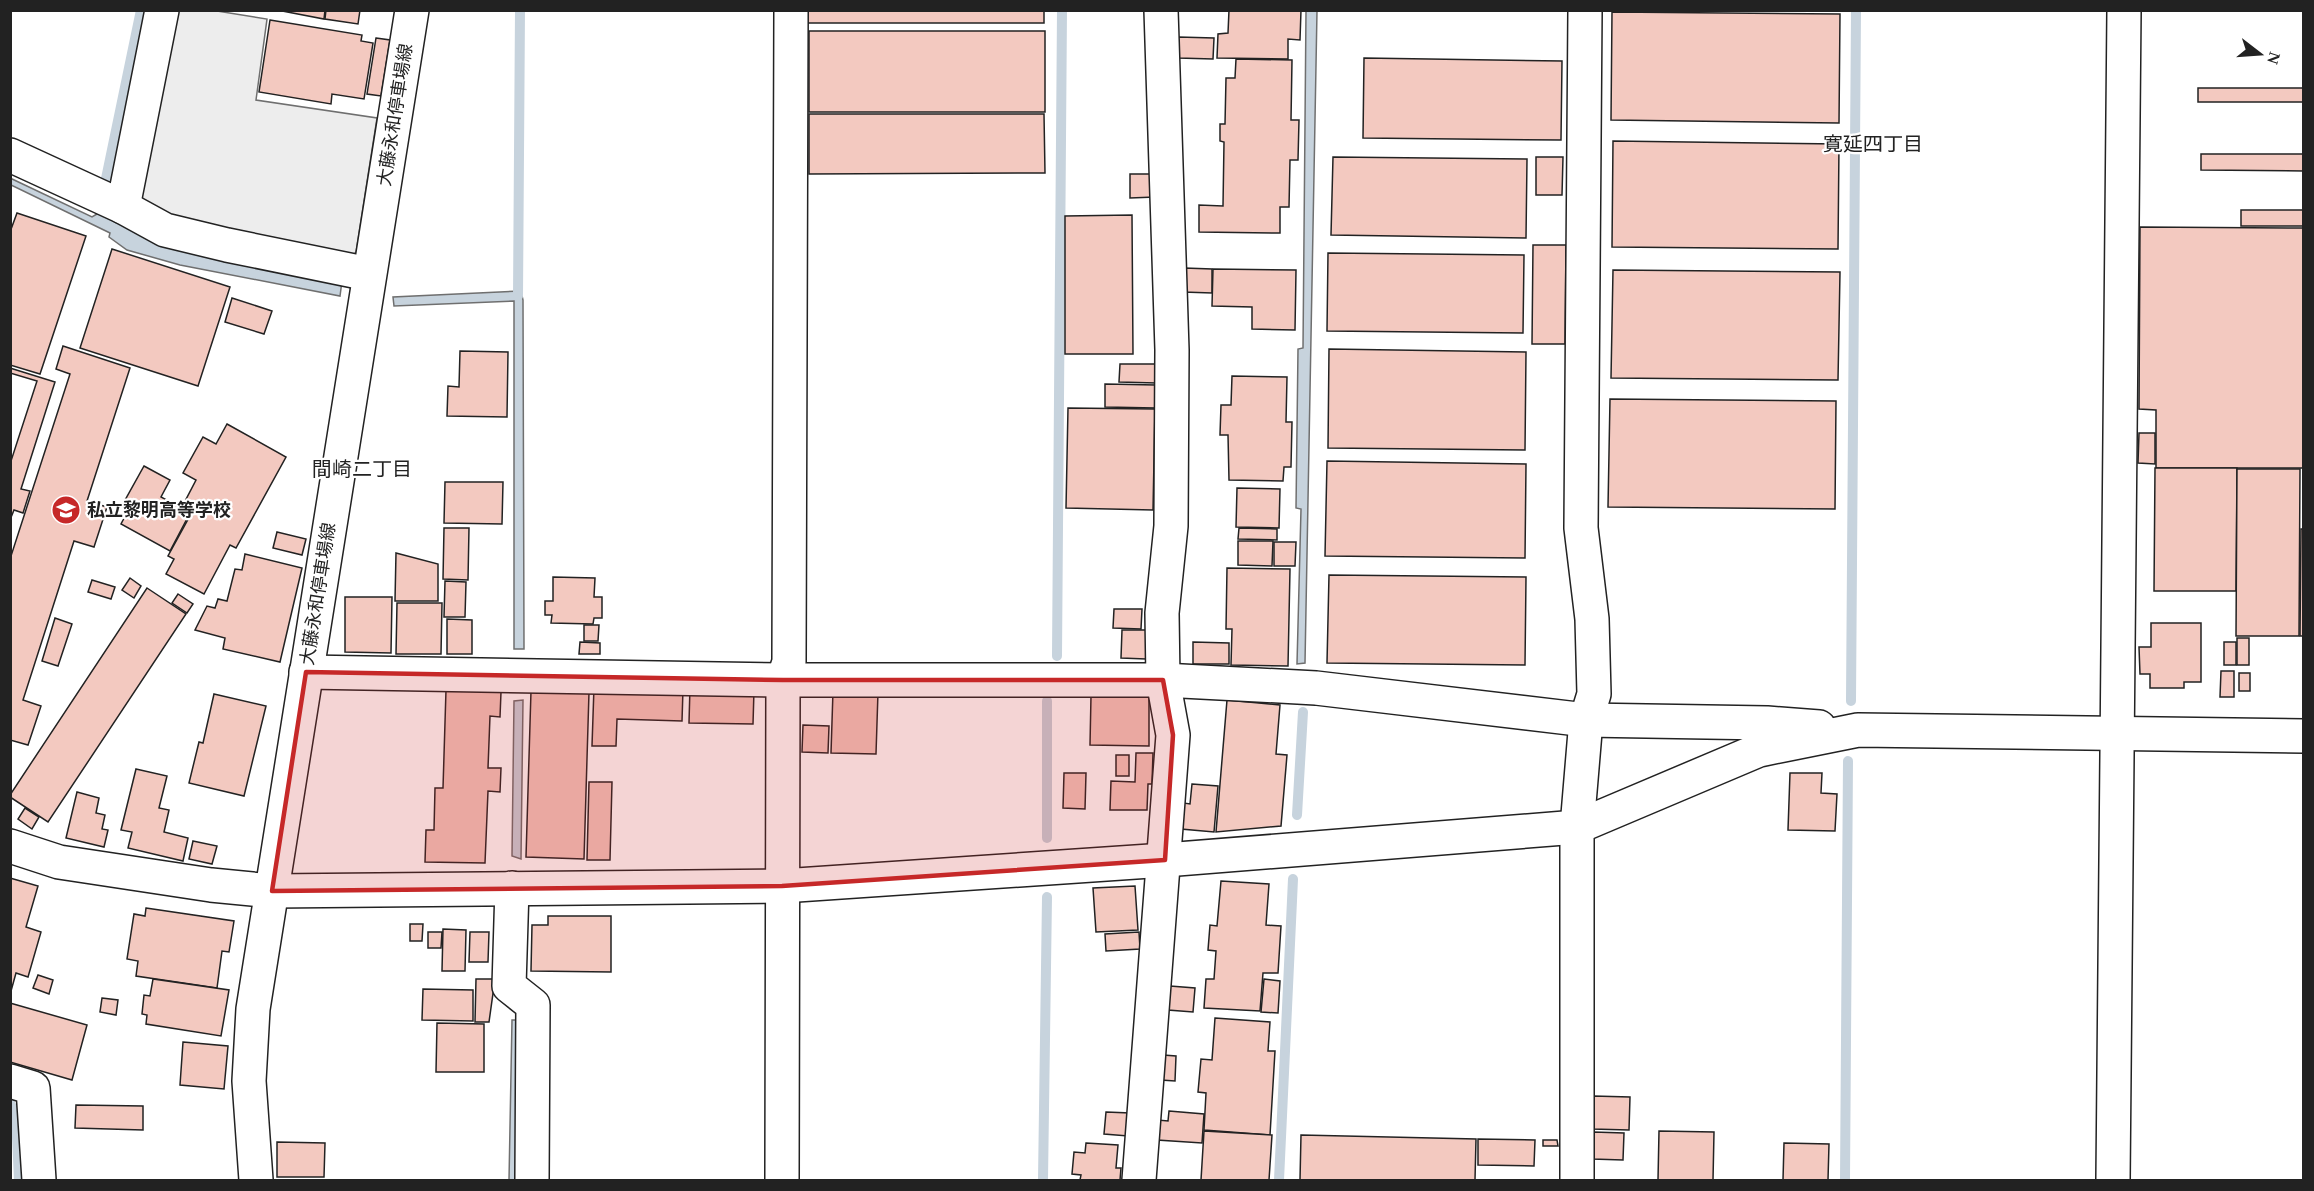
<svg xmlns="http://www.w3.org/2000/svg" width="2314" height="1191" viewBox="0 0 2314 1191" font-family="'Times New Roman','Noto Sans JP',serif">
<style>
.parking{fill:#ededed;stroke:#6f6f6f;stroke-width:1.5}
.water{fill:#c7d3dd;stroke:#6f6f6f;stroke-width:1.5}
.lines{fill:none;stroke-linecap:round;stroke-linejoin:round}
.stream{stroke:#c7d3dd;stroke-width:10}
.building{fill:#f3c9c0;stroke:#222;stroke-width:1.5}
.minor-casing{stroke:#222;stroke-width:36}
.major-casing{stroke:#222;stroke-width:36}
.minor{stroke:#fff;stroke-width:33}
.major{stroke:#fff;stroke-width:33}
.marked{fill:#c62828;fill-opacity:0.2;stroke:#c62828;stroke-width:4.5;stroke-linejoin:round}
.labels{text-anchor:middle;stroke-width:4.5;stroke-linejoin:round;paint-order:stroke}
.street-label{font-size:18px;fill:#222;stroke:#fff}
.poi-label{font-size:18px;font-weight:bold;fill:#222;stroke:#fff;text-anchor:start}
.neighbourhood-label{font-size:20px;fill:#222;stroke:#fff}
</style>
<rect width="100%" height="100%" fill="#fff"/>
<polygon class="parking" points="177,11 217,11 267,19 256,100 377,118 356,252 351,258 173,219 140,201"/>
<g class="water">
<polygon points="1317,11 1305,663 1297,664 1301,509 1296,508 1298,349 1303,348 1306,11"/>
<polygon points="10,178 92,217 97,214 97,210 342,281 340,296 180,265 127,250 109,237 110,233 11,185"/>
<polygon points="521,291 523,300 524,649 514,649 514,301 394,306 393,297"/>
<polygon points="523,700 521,859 512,856 514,701"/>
<polygon points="512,1020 525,1020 523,1180 509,1180"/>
</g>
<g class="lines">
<g class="stream">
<polyline points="103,193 141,10"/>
<polyline points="518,296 520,10"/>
<polyline points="1057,656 1062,10"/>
<polyline points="1851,701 1856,10"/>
<polyline points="1297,815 1303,712"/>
<polyline points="1047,838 1047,701"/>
<polyline points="10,1103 16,1116 19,1180"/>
<polyline points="1043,1180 1047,897"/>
<polyline points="1279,1180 1293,879"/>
<polyline points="1845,1180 1848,761"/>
</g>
</g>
<g class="building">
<polygon points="277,10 325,10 324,19"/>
<polygon points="326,10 360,10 358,24 325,19"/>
<rect x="807" y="10" width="237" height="13"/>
<polygon points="1229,10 1301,10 1300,40 1288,39 1288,59 1217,58 1218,34 1228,33"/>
<polygon points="1612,12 1840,14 1839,123 1611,120"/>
<polygon points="270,20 362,35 361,41 373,43 364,99 332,94 331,104 259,92"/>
<rect x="809" y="31" width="236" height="81"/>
<polygon points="1178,37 1214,38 1213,59 1178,58"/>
<polygon points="376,38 390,40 381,96 367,94"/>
<polygon points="1364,58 1562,61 1561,140 1363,138"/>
<polygon points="1236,59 1292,60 1291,120 1299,120 1298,160 1290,160 1289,207 1280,207 1280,233 1199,232 1199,205 1223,206 1224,142 1220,141 1220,124 1225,124 1226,78 1235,78"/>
<rect x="2198" y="88" width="106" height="14"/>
<polygon points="809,114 1044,114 1045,173 809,174"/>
<polygon points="1613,141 1839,144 1838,249 1612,247"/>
<polygon points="2201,154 2304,154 2304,171 2201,170"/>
<polygon points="1333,157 1527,159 1526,238 1331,235"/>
<polygon points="1536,157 1563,157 1562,195 1536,195"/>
<polygon points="1130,174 1155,174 1155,197 1130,198"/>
<rect x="2241" y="210" width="63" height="16"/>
<polygon points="17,213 86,236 40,374 10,365 10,232"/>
<polygon points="1132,215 1133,354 1065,354 1065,216"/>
<polygon points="2140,227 2304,228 2304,468 2156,468 2156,410 2139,409"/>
<polygon points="1533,245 1566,245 1565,344 1532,344"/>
<polygon points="112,249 230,287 198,386 80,348"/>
<polygon points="1328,253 1524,255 1523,333 1327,331"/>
<polygon points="1184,268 1212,269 1212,293 1183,292"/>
<polygon points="1213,269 1296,270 1295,330 1252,329 1252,307 1212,306"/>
<polygon points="1613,270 1840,272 1838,380 1611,378"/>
<polygon points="232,298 272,311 264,334 225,322"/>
<polygon points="63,346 130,368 87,501 107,507 94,547 74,541 23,700 41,706 28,745 10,740 10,559 70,374 56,369"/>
<polygon points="1329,349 1526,352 1525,450 1328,448"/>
<polygon points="460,351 508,352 507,417 447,416 448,386 459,387"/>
<polygon points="1120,364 1157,364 1156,383 1119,382"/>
<polygon points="10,368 55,382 21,489 30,491 23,513 14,510 10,520 10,464 37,381 10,373"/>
<polygon points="1232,376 1287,377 1286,422 1292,422 1291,467 1284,467 1283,481 1229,480 1228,435 1220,435 1221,405 1231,405"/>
<polygon points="1105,384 1156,385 1156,408 1105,407"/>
<polygon points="1610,399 1836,401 1835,509 1608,507"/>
<polygon points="1068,408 1155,409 1153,510 1066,508"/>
<polygon points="227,424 286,457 236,548 230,545 204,594 166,574 174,559 168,556 192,512 182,507 196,480 183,473 203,437 216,444"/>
<polygon points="2139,433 2155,433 2155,464 2138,463"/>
<polygon points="1327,461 1526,464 1525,558 1325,556"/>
<polygon points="144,466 170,480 161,497 190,513 170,551 121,524 131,505 124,502"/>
<polygon points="2155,468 2237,468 2236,591 2154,591"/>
<polygon points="2237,469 2300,469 2299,636 2236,636"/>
<polygon points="445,482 503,482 502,524 444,523"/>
<polygon points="1237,488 1280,489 1279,528 1236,527"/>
<polygon points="444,528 469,528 468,580 443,579"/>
<polygon points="1239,528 1277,529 1277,540 1238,539"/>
<polygon points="2301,529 2304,529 2304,636 2300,636"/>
<polygon points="277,532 306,539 302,555 273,548"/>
<polygon points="1238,541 1273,541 1272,566 1238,565"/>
<polygon points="1274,542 1296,542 1295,566 1274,566"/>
<polygon points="396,553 438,564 438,601 395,601"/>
<polygon points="245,554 302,568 280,662 223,649 225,638 195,630 207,606 215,608 218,599 227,601 235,569 242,570"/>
<polygon points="1227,568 1290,569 1288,666 1231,665 1232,629 1226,629"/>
<polygon points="1329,575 1526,577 1525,665 1327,663"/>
<polygon points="553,577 595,578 594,597 602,597 602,618 594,618 593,624 551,623 552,615 545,615 545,601 553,601"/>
<polygon points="130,578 141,586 134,598 122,590"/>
<polygon points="92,580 115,587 111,599 88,592"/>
<polygon points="445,581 466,582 465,617 444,617"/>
<polygon points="147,588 186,614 48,822 10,797 10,795"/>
<polygon points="178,594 193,604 187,613 172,603"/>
<polygon points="345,597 392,597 391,653 345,652"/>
<polygon points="397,603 442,603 441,654 396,654"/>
<polygon points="1114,609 1142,609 1141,629 1113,628"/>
<polygon points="55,618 72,624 58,666 42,661"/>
<polygon points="447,619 472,620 472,654 447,654"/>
<polygon points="2151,623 2201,623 2201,682 2184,682 2184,688 2150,688 2150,674 2140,674 2139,647 2151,647"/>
<polygon points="584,625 599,625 598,641 584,641"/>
<polygon points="1122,630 1147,630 1146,659 1121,658"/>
<rect x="2237" y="638" width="12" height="27"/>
<polygon points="580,642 600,643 600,654 579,654"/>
<polygon points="1193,642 1229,643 1229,664 1193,664"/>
<rect x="2224" y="642" width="12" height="23"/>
<polygon points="2221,671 2234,671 2234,697 2220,697"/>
<rect x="2239" y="673" width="11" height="18"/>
<polygon points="594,687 683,689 682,721 617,719 616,746 592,746"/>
<polygon points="690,687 754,690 753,724 689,723"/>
<polygon points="446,690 501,692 500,717 490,716 488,768 501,768 500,792 488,791 485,863 425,862 426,830 434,830 435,788 443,788"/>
<polygon points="531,691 589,692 584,859 526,857"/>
<polygon points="833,691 878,692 876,754 831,753"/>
<polygon points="214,694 266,706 244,796 189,783 199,742 203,743"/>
<polygon points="1091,696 1149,697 1149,746 1090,745"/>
<polygon points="1227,700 1280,705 1276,754 1287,755 1281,826 1216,832"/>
<polygon points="803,725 829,726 828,753 802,752"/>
<polygon points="1136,753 1153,753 1152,784 1148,784 1147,810 1110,810 1111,781 1135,782"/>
<rect x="1116" y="755" width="13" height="21"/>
<polygon points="136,769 167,776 159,808 169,810 164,832 188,838 183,861 128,848 132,832 121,830"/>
<polygon points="1064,773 1086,773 1085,809 1063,808"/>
<polygon points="1790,773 1822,773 1821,793 1837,794 1835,831 1788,830"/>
<polygon points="589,782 612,782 610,860 587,860"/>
<polygon points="1192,784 1218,786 1214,832 1181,829 1184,803 1190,804"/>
<polygon points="77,792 99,798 96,813 105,815 102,829 108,830 104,847 66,838"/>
<polygon points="25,808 39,817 32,829 18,819"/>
<polygon points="193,841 217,846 212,864 189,859"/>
<polygon points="10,878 38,886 26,927 41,932 28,977 16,973 11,991"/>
<polygon points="1221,881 1269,884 1266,925 1281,926 1278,973 1263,973 1260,1011 1204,1008 1206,979 1214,979 1216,951 1208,950 1210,925 1217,926"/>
<polygon points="1135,886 1138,930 1096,932 1093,888"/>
<polygon points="146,908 234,921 229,952 222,951 217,988 136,976 138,961 127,959 134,914 145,916"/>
<polygon points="548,916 611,916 611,972 531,971 532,925 548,925"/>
<polygon points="410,924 423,924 422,941 410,941"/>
<polygon points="443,929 466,930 465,971 442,971"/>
<polygon points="428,932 442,932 441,948 428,948"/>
<polygon points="470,932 489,932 488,962 469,962"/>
<polygon points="1139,932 1140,949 1106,951 1105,934"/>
<polygon points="38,975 53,980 49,994 33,988"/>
<polygon points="153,979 229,990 221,1036 146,1024 147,1015 142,1014 144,995 150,996"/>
<polygon points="476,979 495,979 489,1022 475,1022"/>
<polygon points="1264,979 1280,981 1278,1013 1261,1012"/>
<polygon points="1170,986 1195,988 1193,1012 1168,1010"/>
<polygon points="423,989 473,990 473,1021 422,1020"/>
<polygon points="102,998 118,1000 116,1015 100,1012"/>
<polygon points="10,1003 87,1025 72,1080 10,1062"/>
<polygon points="1215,1018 1270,1022 1268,1051 1275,1051 1270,1135 1204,1130 1206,1093 1198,1092 1201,1059 1212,1060"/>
<polygon points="437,1023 484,1024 484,1072 436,1072"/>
<polygon points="183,1042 228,1046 224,1089 180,1085"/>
<polygon points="1163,1055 1176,1056 1175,1081 1161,1080"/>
<polygon points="1593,1096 1630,1097 1629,1130 1592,1129"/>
<polygon points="76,1105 143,1106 143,1130 75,1128"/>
<polygon points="1169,1111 1204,1114 1202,1143 1157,1140 1158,1120 1168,1121"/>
<polygon points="1106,1112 1130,1113 1128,1136 1104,1134"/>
<polygon points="1204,1131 1272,1135 1269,1180 1201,1180"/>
<polygon points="1659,1131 1714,1132 1713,1180 1658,1180"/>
<polygon points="1593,1132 1624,1133 1623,1160 1592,1159"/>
<polygon points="1301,1135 1476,1139 1475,1180 1300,1180"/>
<polygon points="1478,1139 1535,1140 1534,1166 1478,1165"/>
<polygon points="1543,1140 1557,1140 1558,1146 1543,1146"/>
<polygon points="277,1142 325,1143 324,1177 277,1177"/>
<polygon points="1086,1143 1118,1145 1116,1168 1121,1168 1120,1180 1080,1180 1081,1175 1072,1174 1074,1152 1085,1153"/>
<polygon points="1784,1143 1829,1144 1828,1180 1783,1180"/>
</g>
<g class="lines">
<g class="minor-casing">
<g id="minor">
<polyline points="10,155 123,207 162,10"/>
<polyline points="123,207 165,230 227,245 369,274"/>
<polyline points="306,672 783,680 1163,680 1316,688 1586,720 1767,723 1819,727"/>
<polyline points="10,846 59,862 211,885 272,891 782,886 1165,860 1577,827 1759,750 1858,730 2304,736"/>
<polyline points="512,888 509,986 533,1005 532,1180"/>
<polyline points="10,1081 33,1088 39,1180"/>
<polyline points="782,1180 783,680 789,662 791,10"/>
<polyline points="1139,1180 1173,735 1163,680 1162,613 1171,526 1172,350 1161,10"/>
<polyline points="1577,1180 1577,827 1586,720 1594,694 1592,619 1581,528 1585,10"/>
<polyline points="2113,1180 2124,10"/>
</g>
</g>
<g class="major-casing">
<polyline id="major" points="256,1180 249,1081 253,1009 412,10"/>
</g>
<use href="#minor" class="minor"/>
<use href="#major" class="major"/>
</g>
<path class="marked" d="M306,672l477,8h380l10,55 -8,125 -383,26 -510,5z"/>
<defs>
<g id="school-disc" transform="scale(1.5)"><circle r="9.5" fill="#c62828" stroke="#fff"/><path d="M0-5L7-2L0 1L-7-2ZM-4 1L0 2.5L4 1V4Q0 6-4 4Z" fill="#fff"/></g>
</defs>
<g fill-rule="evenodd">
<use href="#school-disc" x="66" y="510"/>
</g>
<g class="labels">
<g class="street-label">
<text transform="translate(395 115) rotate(-81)" y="6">大藤永和停車場線</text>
<text transform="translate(318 594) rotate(-81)" y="6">大藤永和停車場線</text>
</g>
<g class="poi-label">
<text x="87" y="516">私立黎明高等学校</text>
</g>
<g class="neighbourhood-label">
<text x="1873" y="151">寛延四丁目</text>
<text x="362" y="476">間崎二丁目</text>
</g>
</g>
<rect width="2314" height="1191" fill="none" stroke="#222222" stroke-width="24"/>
<g transform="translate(2260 54) rotate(107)" stroke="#ffffff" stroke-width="4.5" paint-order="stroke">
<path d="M0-4.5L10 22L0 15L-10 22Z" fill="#222222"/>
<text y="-9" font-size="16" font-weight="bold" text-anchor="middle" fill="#222222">N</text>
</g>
</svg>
